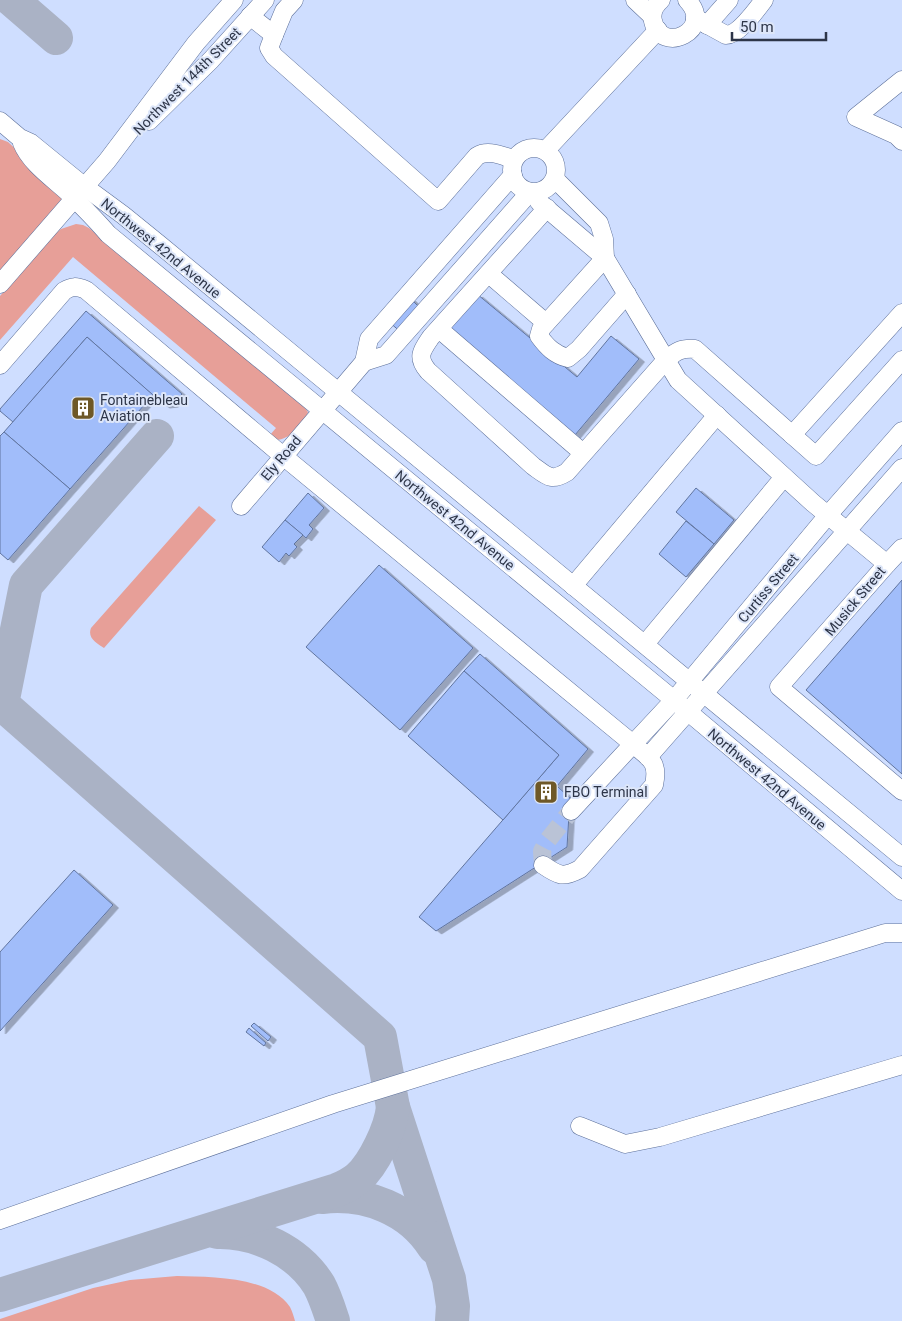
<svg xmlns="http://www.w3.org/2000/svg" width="902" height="1321" viewBox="0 0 902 1321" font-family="Roboto,sans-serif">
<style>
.built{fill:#cfdeff}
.green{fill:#e79f98}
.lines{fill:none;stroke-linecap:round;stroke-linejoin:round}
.taxiway{stroke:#aab2c5;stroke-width:34}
.building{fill:#a1bdfa;stroke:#61759f;filter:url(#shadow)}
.minor-tunnel{stroke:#bac3d6;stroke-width:18;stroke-dasharray:18 9;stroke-linecap:butt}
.minor-casing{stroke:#5d709a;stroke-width:19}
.minor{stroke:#fff;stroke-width:18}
.labels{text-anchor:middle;stroke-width:4;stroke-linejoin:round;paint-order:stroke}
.street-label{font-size:14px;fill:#2d3548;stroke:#dde6f9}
.poi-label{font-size:14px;fill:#2d3548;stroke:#dde6f9;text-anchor:start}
</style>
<defs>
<filter id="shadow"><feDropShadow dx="5.5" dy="3" stdDeviation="0" flood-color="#0004"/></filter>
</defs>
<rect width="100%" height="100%" fill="#dde6f9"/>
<rect class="built" x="0" y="0" width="902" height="1321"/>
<g class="green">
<polygon points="0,139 8,142 56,186 61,196 61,201 0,273"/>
<path d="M76,224l7,1 6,3 216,180 3,4 -1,3c-8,12 -16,24 -31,25l-6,-5 6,-7 -203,-171 -73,83v-44l55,-62 6,-5z"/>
<path d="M199,506l17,14 -112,128c-7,-5 -17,-10 -13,-20z"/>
<path d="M177,1276c34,1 92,0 113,31 2,4 4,10 5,14h-295v-2l93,-31 37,-8z"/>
</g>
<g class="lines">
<g class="taxiway">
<polyline points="12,0 56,38"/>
<polyline points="157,436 26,585 2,704 380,1037 393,1107 449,1279 453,1306 452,1321"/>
<path d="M322,1197c44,-5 88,12 112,50"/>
<path d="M217,1232c39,-1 81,19 102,53 6,11 10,24 14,36"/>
<path d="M0,1295l337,-105c7,-3 15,-7 21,-12 16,-14 33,-50 35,-71"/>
</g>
</g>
<g class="building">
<polygon points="477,294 577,377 611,336 639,359 575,435 448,329"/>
<polygon points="410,298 422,310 402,333 389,322"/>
<polygon points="86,311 182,394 173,404 164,405 87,337 13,422 0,411 0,409"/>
<polygon points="87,337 153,395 70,489 4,432"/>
<polygon points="4,432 70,489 8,560 0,553 0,436"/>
<polygon points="696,488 734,520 714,544 676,512"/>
<polygon points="308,493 324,508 309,525 313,529 306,538 285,520"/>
<polygon points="285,520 303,535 294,544 297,547 289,556 286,553 279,562 262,547"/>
<polygon points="686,521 714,544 686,577 659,554"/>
<polygon points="379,565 473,648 400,730 306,647"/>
<polygon points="902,580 902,774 806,690"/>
<polygon points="480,654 588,749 557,786 570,798 567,847 436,931 419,917 559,755 464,671"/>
<polygon points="464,671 559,755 503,820 408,736"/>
<polygon points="74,870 113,905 0,1031 0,952"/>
<polygon points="254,1023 271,1037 268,1041 251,1026"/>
<polygon points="249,1028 266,1043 264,1046 246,1032"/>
</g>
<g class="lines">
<polyline class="minor-tunnel" points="543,865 542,851 548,840 571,811"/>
<g class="minor-casing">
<g id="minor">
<polyline points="635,0 652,16"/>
<path d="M661,0c-6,5 -10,13 -8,21 8,35 63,9 34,-21"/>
<path d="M250,16l24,19 -5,13 5,8 164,145 39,-45c11,-7 25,0 37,3"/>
<path d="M695,18l31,17c13,0 30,-25 38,-35"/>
<polyline points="707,25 729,0"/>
<polyline points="274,35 284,11 294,0"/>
<polyline points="902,80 856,117 896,135 902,141"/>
<polyline points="0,121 20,138 31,143 85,187 123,215 160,245 902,857"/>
<polyline points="149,121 211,60 265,0"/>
<path d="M22,143c9,22 35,38 51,54 12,12 24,24 35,37l566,466 228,191"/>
<circle cx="534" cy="170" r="22"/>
<polyline points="546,150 658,30"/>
<path d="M555,179l44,44 5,16 1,19 -64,71 -2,7c8,11 16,19 29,22l11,-9 48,-55"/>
<polyline points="538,192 539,202 605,258 678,380 813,503 887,564 779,687 902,791"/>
<path d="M547,208l-116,129c-9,13 -15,20 -3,34l105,95c14,10 18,16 34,6l99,-112c10,-9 15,-12 29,-11l121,107 86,-96"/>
<polyline points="489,274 546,323"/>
<polyline points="0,284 107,161 196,43 234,0"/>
<polyline points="439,329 583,453"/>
<polyline points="364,362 386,355 530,192"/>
<path d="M0,365l64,-74c8,-5 12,-5 22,-1l197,166 350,288 41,-44 154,-185 74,-84"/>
<polyline points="792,435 902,313"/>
<polyline points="241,506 364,362 369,339 513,175"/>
<polyline points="887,564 902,548"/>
<polyline points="573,586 717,415"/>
<polyline points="645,644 784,477"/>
<polyline points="648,757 902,468"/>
<path d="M543,865c16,11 20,13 37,4l74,-84c5,-24 -4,-26 -21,-41l-62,67"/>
<polyline points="580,1126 625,1144 660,1137 902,1065"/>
<polyline points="0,1220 333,1104 885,933 902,933"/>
</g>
</g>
<use href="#minor" class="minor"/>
</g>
<defs>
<g id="building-square" transform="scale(1.25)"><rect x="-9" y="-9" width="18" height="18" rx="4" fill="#6e5827" stroke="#dde6f9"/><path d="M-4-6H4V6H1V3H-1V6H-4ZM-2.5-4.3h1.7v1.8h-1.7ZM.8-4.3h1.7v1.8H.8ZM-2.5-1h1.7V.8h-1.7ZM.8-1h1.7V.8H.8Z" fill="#fff"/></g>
</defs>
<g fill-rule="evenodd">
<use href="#building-square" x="83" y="408"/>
<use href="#building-square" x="546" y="792"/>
</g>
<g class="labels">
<g class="street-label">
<text transform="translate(187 81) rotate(-45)" y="5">Northwest 144th Street</text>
<text transform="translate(161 248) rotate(39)" y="5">Northwest 42nd Avenue</text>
<text transform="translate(281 458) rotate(-50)" y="5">Ely Road</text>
<text transform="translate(455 520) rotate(39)" y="5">Northwest 42nd Avenue</text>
<text transform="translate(768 588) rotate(-50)" y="5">Curtiss Street</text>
<text transform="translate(855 601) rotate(-50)" y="5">Musick Street</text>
<text transform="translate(767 779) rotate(40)" y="5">Northwest 42nd Avenue</text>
</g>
<g class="poi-label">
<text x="100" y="405">Fontainebleau<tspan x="100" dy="16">Aviation</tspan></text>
<text x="564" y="797">FBO Terminal</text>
</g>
</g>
<path d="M732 32v8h94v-8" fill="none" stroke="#2d3548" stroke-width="2.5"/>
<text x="740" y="32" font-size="15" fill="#2d3548" stroke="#dde6f9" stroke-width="4" paint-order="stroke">50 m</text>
</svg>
